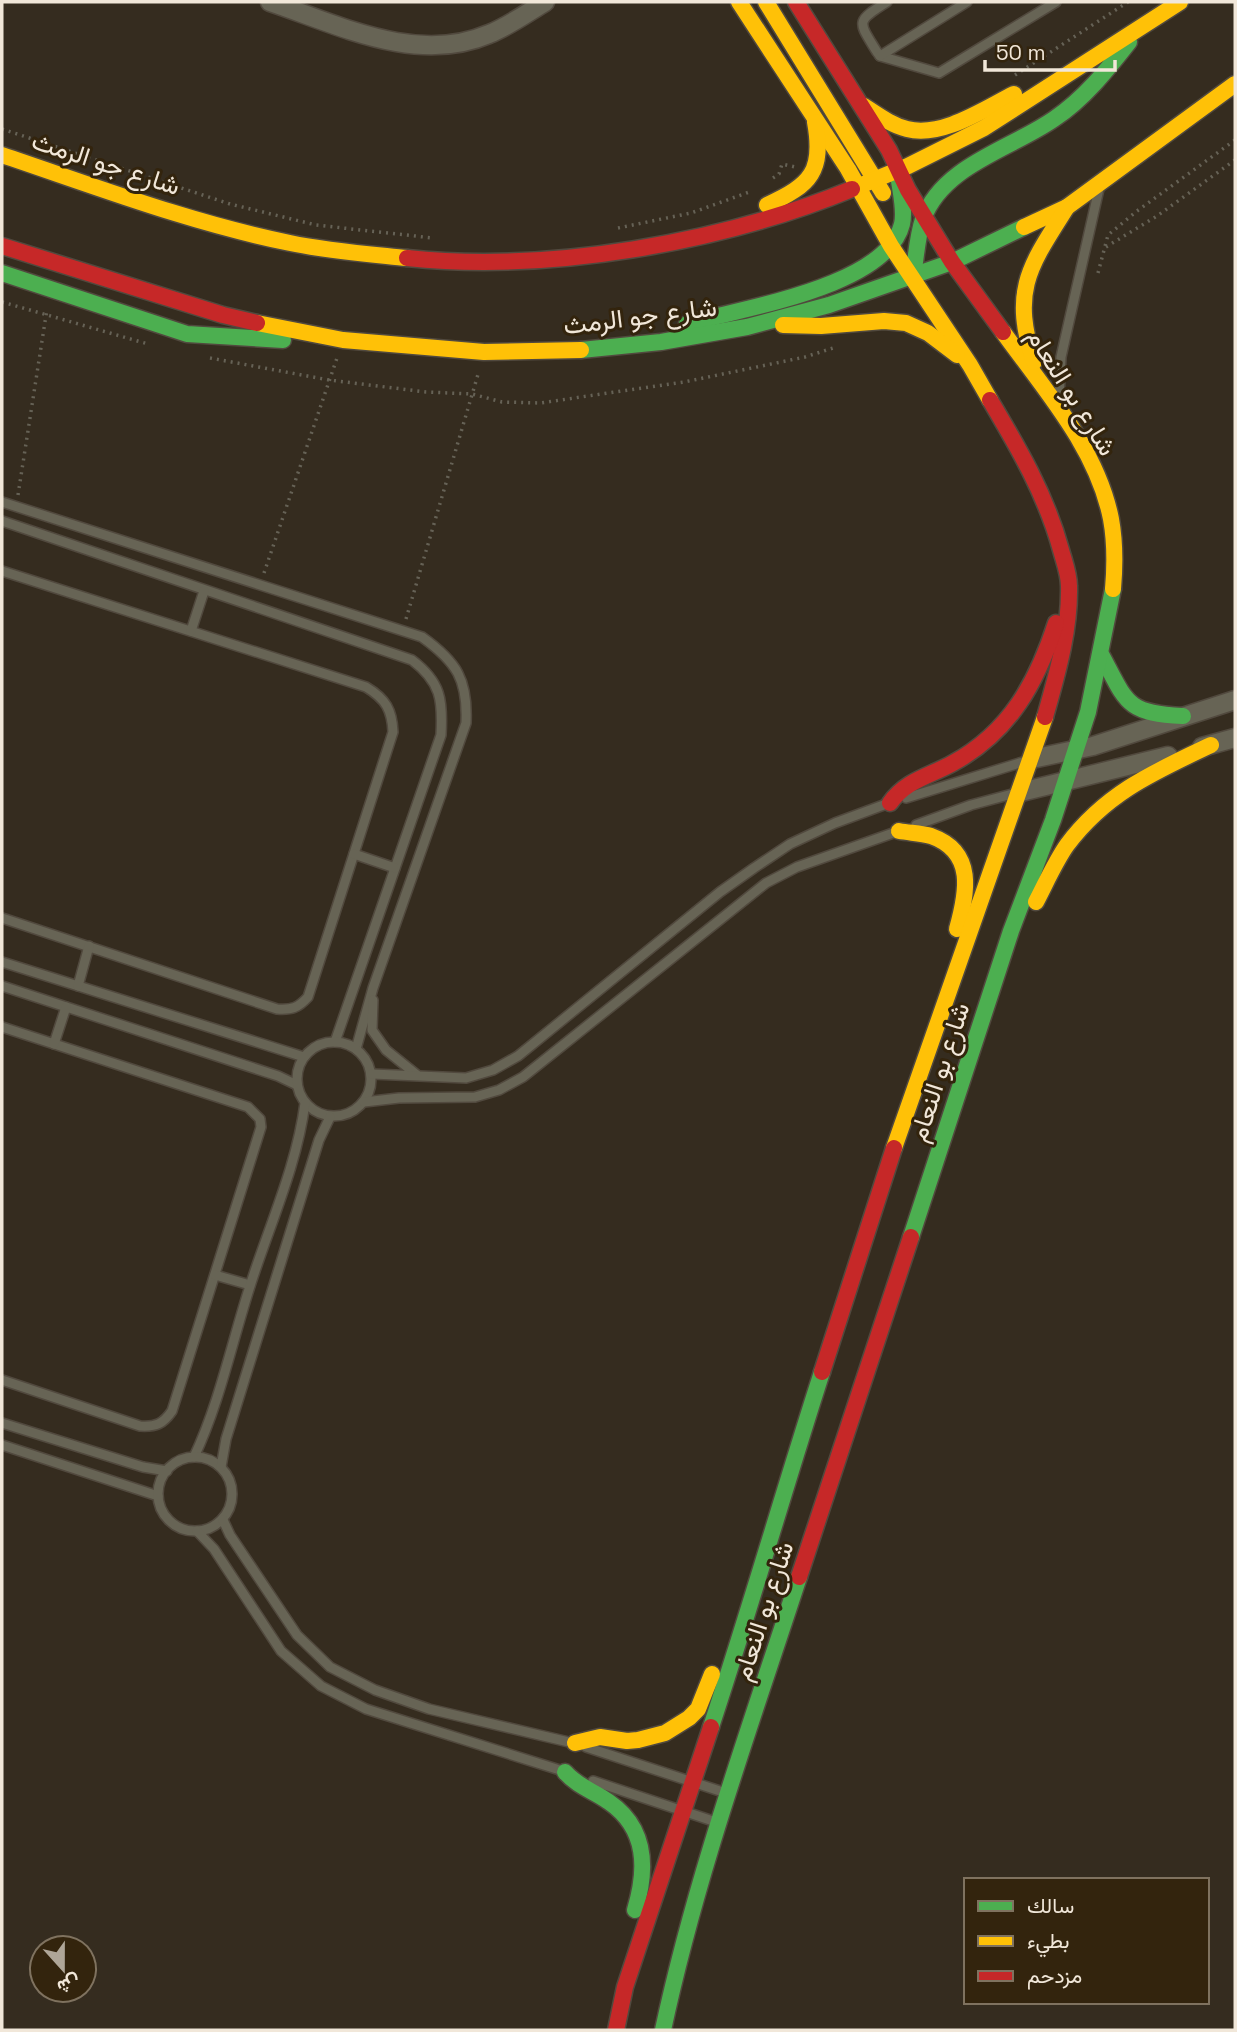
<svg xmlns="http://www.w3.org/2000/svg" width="1237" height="2032" viewBox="0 0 1237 2032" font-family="'Space Grotesk',Vazirmatn,sans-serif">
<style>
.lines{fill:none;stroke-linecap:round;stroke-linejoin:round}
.lane-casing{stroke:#51493e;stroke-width:12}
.street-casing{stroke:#51493e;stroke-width:21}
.fast-casing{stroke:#51493e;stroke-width:19}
.slow-casing{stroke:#51493e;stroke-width:19}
.jam-casing{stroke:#51493e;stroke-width:19}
.path{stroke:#666256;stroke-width:3.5;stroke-dasharray:2 5;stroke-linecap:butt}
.lane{stroke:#676455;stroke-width:9}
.street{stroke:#676455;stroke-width:18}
.fast{stroke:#4caf50;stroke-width:16}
.slow{stroke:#ffc107;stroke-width:16}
.jam{stroke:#c62828;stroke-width:16}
.labels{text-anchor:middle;stroke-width:6;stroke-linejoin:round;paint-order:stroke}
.street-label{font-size:26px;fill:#f1e7d9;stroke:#33240d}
</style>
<rect width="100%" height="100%" fill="#352c1f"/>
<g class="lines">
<g class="lane-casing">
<g id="lane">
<path d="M887,2c-32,20 -29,19 -10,50l3,4 59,17 117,-71"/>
<polyline points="880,56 967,2"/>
<polyline points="1059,398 1061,357 1099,189"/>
<path d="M2,502l420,135c35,25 46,43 44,86l-93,265 -17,61"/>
<path d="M2,521l410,139c29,22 31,40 29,75l-106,307"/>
<path d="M2,571l364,116c20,12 26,23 27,45l-85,265c-10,11 -16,13 -31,12l-275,-91"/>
<polyline points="191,631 204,591"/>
<polyline points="906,798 1026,761"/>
<polyline points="916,825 971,805 1016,793"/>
<polyline points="354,854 395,868"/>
<polyline points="2,962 304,1057"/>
<polyline points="2,986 278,1076 297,1085"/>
<polyline points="78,986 89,946"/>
<polyline points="373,1000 372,1030 386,1050 417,1075"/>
<path d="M2,1027l246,80 12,12 1,8 -89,284c-9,13 -16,16 -32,15l-138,-46"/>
<circle cx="334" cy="1079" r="37"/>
<polyline points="54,1044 66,1007"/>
<polyline points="372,1074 466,1078 493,1070 518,1056 720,892 754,868 790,844 835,823 889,803"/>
<polyline points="364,1102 399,1098 475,1097 499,1090 523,1077 766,883 797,867 896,832"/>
<polyline points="215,1275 250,1285"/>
<polyline points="2,1423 143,1467 167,1471"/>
<polyline points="2,1445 158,1496"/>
<path d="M194,1457c26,-55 38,-116 57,-174 19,-59 46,-118 54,-180"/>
<circle cx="195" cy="1494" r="37"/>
<polyline points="221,1467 226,1439 319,1140 330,1117"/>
<polyline points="223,1520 230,1535 297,1635 330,1667 375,1690 429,1709 573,1743"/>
<polyline points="197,1531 214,1549 281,1651 321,1686 366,1709 563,1771"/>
<polyline points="586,1747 726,1793"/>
<polyline points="593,1781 716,1822"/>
</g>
</g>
<g class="street-casing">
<g id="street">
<path d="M270,2c69,23 147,63 219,32 20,-8 38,-21 56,-32"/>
<polyline points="1202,747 1235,738"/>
<polyline points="1032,759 1093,746 1235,700"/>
<polyline points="1021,792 1168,756"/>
</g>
</g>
<g class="fast-casing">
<g id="fast">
<polyline points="2,273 187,334 283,340"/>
<path d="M913,277c3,-19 4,-40 10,-58 20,-54 88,-70 131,-100 30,-20 53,-49 75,-77"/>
<path d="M687,324c55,-16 199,-37 215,-100 3,-13 -1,-30 -3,-43"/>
<polyline points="581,350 661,342 747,327 829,305 952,262 1024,227"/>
<path d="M1102,656c25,47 24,57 81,60"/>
<polyline points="911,1237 1011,931 1053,820 1088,712 1113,589"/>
<path d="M711,1727c39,-118 73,-237 111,-355"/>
<path d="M565,1772c13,15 29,19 44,30 39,27 38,68 26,108"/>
<path d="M663,2030c33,-154 87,-303 136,-453"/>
</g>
</g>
<g class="slow-casing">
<g id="slow">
<polyline points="739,2 848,169 891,246 970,365 990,400"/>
<polyline points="766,2 883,193"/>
<path d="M864,106c14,9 27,19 43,23 35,9 77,-20 107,-35"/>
<path d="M2,155c95,32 189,68 288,88 38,8 78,11 117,15"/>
<polyline points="852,189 908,166 984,128 1180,2"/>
<path d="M767,205c44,-20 57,-34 48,-83"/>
<polyline points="1024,227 1067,207 1235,84"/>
<polyline points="257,323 343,340 484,352 581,350"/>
<polyline points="783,325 821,326 884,321 906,323 928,333 957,355"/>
<path d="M1003,332c41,57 94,116 108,187 4,22 4,47 2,70"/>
<path d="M1034,362c-23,-72 -5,-95 33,-155"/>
<path d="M899,831c11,2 22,2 32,5 45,16 36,57 26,93"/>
<path d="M1036,902c10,-19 19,-40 31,-57 39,-52 87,-73 144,-100"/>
<polyline points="894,1148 1045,717"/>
<polyline points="575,1743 600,1737 627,1741 638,1740 665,1733 689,1718 698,1709 712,1674"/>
</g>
</g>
<g class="jam-casing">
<g id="jam">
<polyline points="796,2 889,150 908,190 952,262 1003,332"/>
<polyline points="2,246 223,315 257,323"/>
<path d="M407,258c142,15 313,-15 445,-69"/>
<path d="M990,400c29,49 56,95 71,150 3,11 8,24 8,36 1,45 -12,88 -24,131"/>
<path d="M890,803c16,-23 40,-27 63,-40 57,-31 84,-81 103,-140"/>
<polyline points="822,1372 894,1148"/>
<polyline points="799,1577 911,1237"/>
<polyline points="616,2030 625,1987 711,1727"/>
</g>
</g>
<g class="path">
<polyline points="1015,75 1128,2"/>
<polyline points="2,129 230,204 316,225 433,238"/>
<polyline points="773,178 779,174 782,164 795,167"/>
<polyline points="618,228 691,213 752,191"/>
<polyline points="1106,247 1157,216 1235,160"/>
<polyline points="1098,273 1108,235 1137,211 1235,140"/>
<polyline points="2,302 148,344"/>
<polyline points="210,358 329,380 426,392 472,394 502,402 540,403 684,382 805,357 833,348"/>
<polyline points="18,495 47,309"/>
<polyline points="264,573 337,358"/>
<polyline points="406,619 479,371"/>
</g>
<use href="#lane" class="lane"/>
<use href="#street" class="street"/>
<use href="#fast" class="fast"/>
<use href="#slow" class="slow"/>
<use href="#jam" class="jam"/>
</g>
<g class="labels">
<g class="street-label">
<text transform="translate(106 163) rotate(18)" y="9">شارع جو الرمث</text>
<text transform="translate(640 316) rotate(-7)" y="9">شارع جو الرمث</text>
<text transform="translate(1072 392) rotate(58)" y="9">شارع بو النعام</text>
<text transform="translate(939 1072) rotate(-72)" y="9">شارع بو النعام</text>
<text transform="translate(763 1611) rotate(-72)" y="9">شارع بو النعام</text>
</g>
</g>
<rect width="1237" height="2032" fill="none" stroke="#f1e7d9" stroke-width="7"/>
<rect x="964" y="1878" width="245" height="126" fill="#33240d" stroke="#7f725f" stroke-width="2"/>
<rect x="978" y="1901" width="35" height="10" fill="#4caf50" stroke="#7f725f" stroke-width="2"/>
<text x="1027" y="1913" font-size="21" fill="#f1e7d9">سالك</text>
<rect x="978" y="1936" width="35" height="10" fill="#ffc107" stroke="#7f725f" stroke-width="2"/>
<text x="1027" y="1948" font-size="21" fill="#f1e7d9">بطيء</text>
<rect x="978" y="1971" width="35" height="10" fill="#c62828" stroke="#7f725f" stroke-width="2"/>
<text x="1027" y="1983" font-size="21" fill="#f1e7d9">مزدحم</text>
<g transform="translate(63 1969) rotate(159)"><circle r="33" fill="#33240d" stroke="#7f725f" stroke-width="2"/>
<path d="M0-5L12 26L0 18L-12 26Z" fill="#afa698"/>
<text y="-10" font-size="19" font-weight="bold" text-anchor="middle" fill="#f1e7d9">ش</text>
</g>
<path d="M985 60v10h130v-10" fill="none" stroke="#f1e7d9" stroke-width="3.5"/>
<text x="996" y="60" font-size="21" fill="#f1e7d9" stroke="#33240d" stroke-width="5" paint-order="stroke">50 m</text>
</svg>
